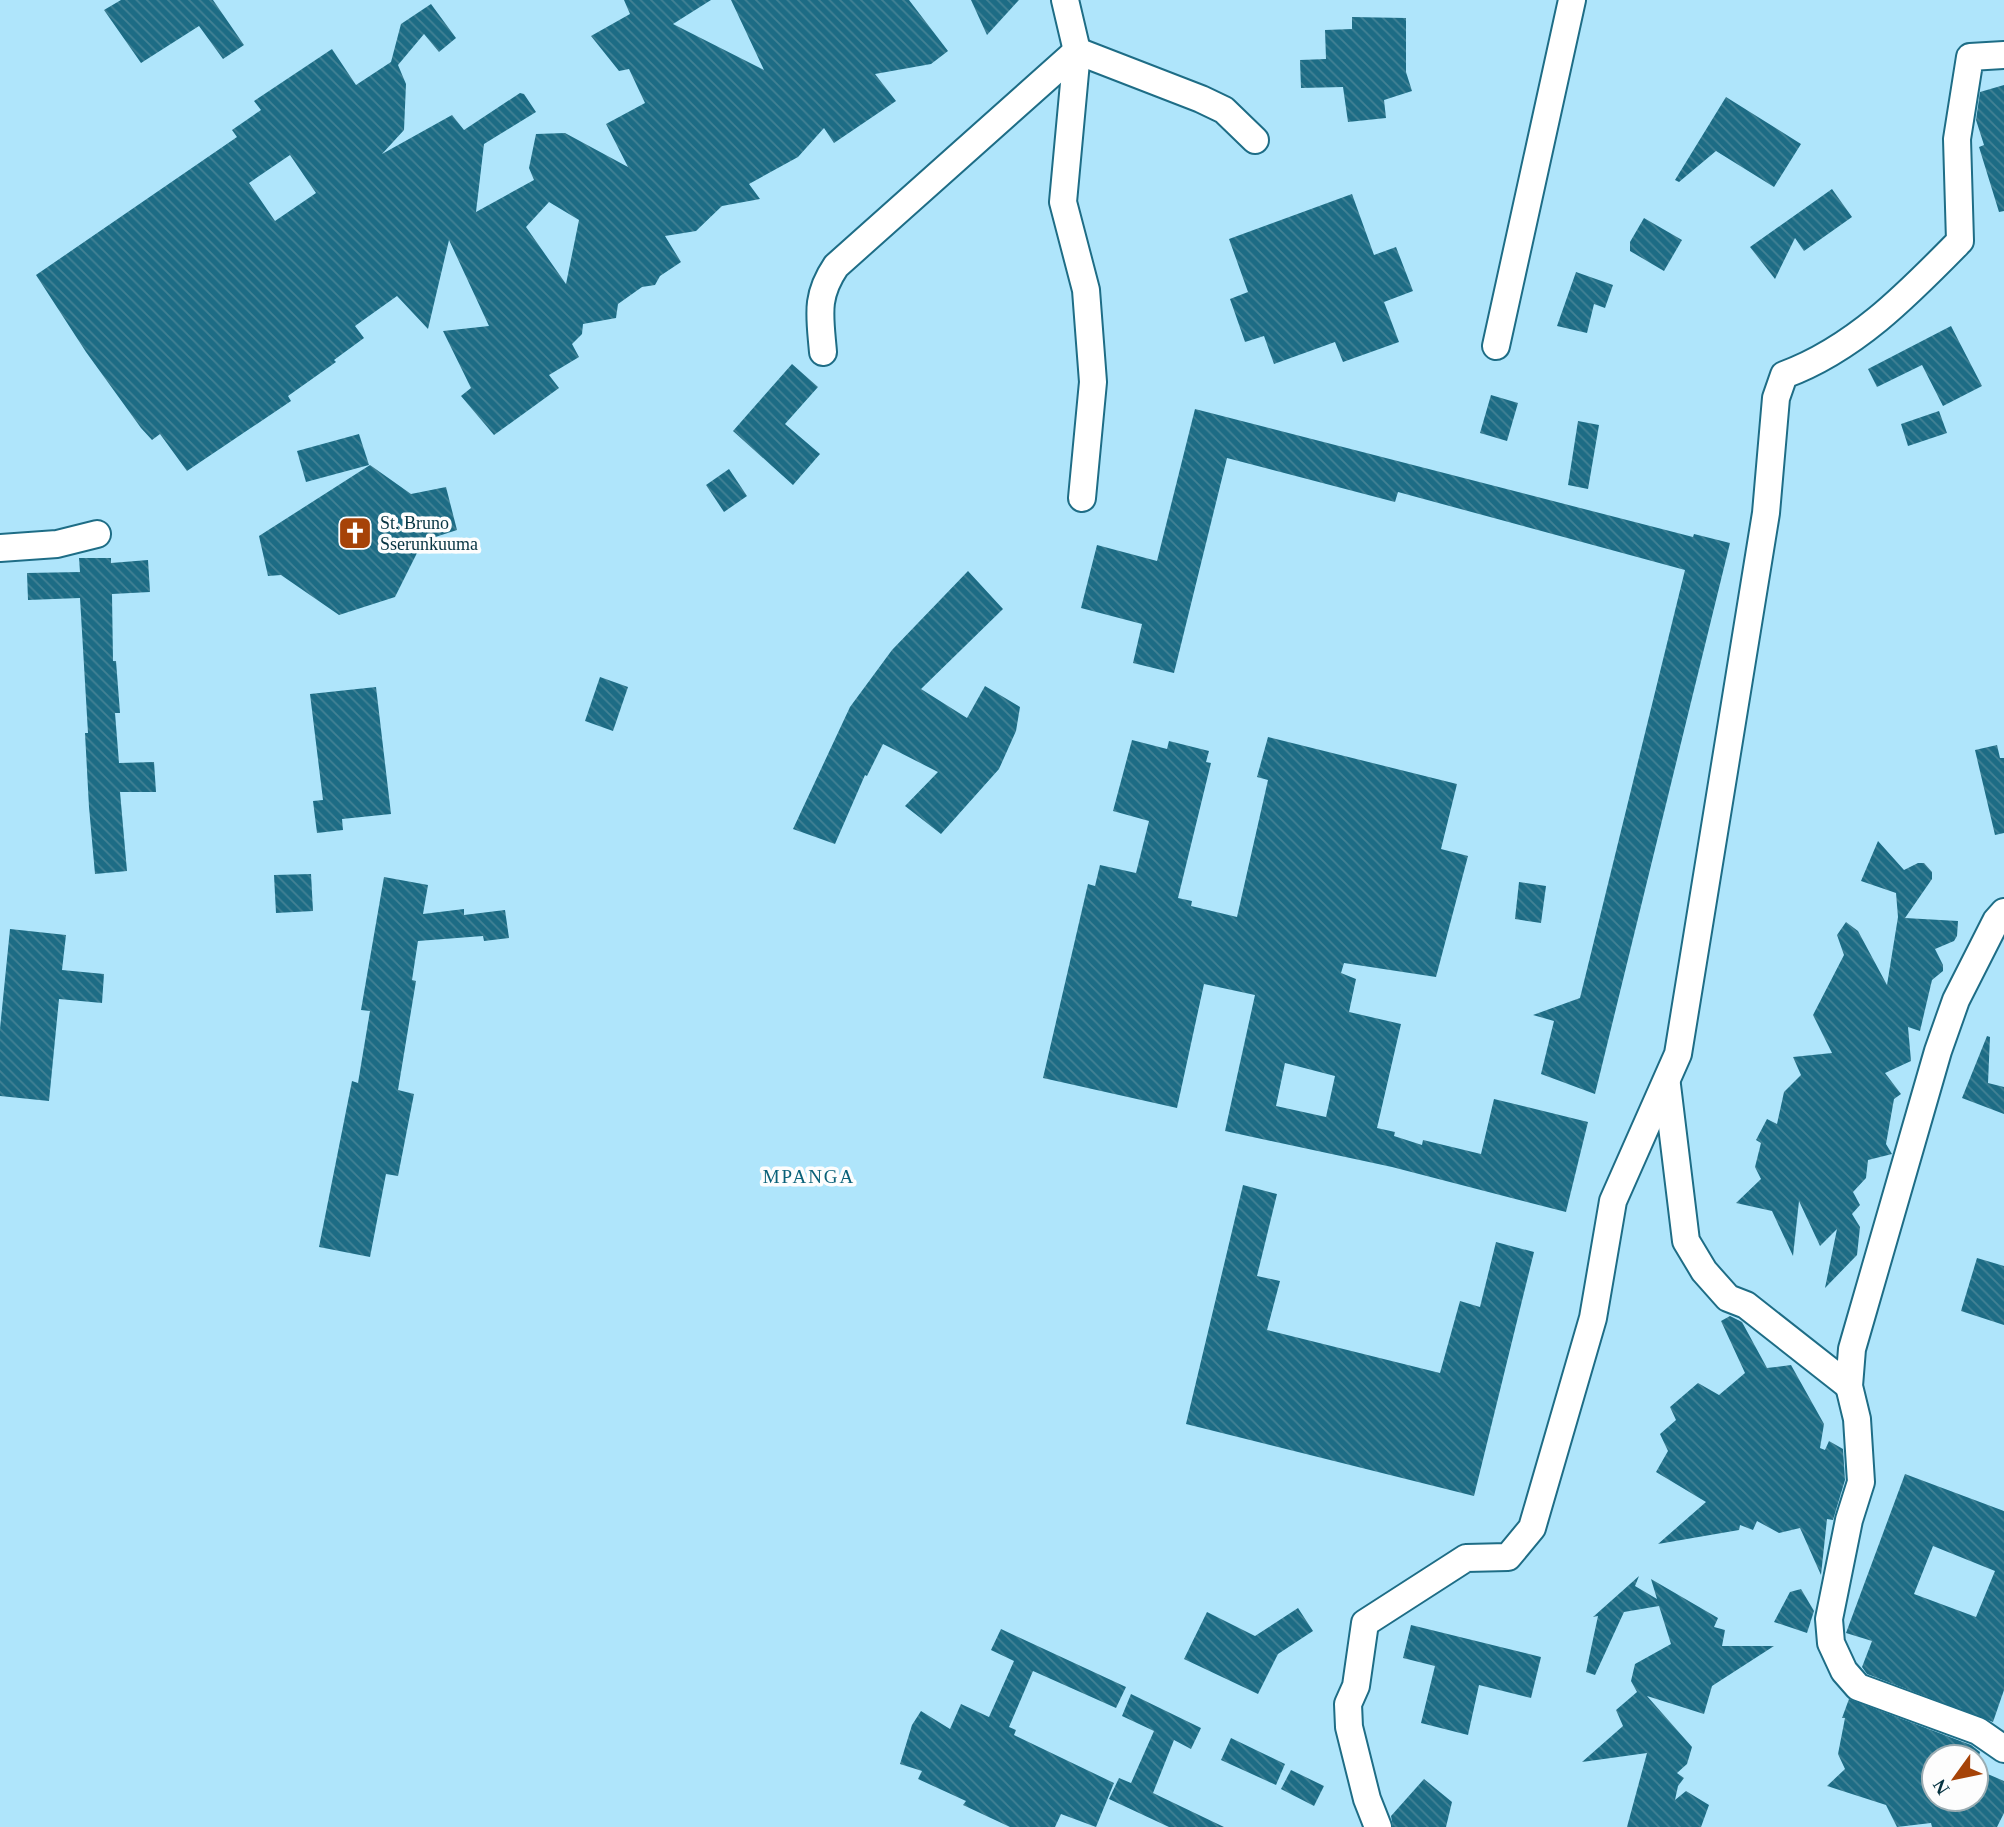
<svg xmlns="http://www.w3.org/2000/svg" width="2004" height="1827" viewBox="0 0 2004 1827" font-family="Georgia,serif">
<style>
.building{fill:url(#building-back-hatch);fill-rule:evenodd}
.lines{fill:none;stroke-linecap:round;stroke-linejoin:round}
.minor-casing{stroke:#1e6d86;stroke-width:30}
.minor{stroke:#fff;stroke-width:26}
.labels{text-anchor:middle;stroke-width:7;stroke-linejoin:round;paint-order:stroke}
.poi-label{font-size:18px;fill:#063341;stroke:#fdfdfd;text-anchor:start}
.neighbourhood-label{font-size:19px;letter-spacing:2px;fill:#096179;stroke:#fdfdfd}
</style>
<defs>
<pattern id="building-back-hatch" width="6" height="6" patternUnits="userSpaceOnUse" patternTransform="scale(1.75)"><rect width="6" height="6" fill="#1d6c85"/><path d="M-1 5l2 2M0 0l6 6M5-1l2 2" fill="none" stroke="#438295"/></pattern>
</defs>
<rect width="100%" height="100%" fill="#afe5fb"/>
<g class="building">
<polygon points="121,0 213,0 244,45 223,59 199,26 141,63 104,10"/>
<path d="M624,0h87l-38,24 91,46 -33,-70h178l39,51 -17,13 -56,10 21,27 -62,42 -10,-15 -26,29 -49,27 11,15 -38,7 -26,25 -31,5 16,26 -21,14 -5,9 -13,2 -24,17 -2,14 -33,6 -1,10 -10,10 7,13 -30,18 10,13 -65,47 -33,-39 10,-8 -28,-57 46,-5 -40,-86 -21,89 -31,-33 -42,30 9,12 -30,22 2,2 -48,34 3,5 -104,70 -27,-37 -8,6 -11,-12 -55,-76 -50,-77 201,-138 -5,-7 29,-20 -7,-9 78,-52 24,36 35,-23 10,-38 30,-20 25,34 -17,14 -15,-18 -26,31 8,19 -2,46 -22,24 70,-39 12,15 56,-37 4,1 12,18 -52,32 -8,68 58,-32 -5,-12 7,-34 29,-1 63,34 -22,-43 39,-21 -16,-34 -10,2 -28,-35 39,-22zM290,155l26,38 -41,28 -26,-38zM549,202l30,18 -13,64 -40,-57z"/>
<polygon points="971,0 1019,0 987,35"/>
<polygon points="1352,17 1406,18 1406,72 1412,91 1384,100 1386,118 1348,122 1343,87 1301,88 1300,60 1326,59 1325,30 1352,29"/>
<polygon points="2004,85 2004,211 1999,212 1979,147 1984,145 1976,120 1980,92"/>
<polygon points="1726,97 1801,144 1774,187 1716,151 1679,182 1675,180"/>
<polygon points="1832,189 1852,217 1804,251 1795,238 1775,279 1750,247"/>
<polygon points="1352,194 1374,255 1396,247 1413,291 1384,302 1399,342 1343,362 1335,342 1274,364 1264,336 1245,342 1230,299 1248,292 1229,239"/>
<polygon points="1644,218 1682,240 1664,271 1630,251 1630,242"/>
<polygon points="1576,272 1613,285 1605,308 1594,304 1587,333 1557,326"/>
<polygon points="1951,326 1982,386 1943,406 1922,365 1877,387 1868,369"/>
<polygon points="792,364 818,387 785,424 820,454 793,485 733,431"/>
<polygon points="1491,395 1518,403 1507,441 1480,433"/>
<polygon points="1195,409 1693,537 1694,534 1730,543 1595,1094 1541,1074 1554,1021 1533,1015 1580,998 1685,570 1398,492 1395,502 1227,458 1174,673 1133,663 1142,624 1081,608 1097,545 1157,561"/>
<polygon points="1939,411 1947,433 1908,446 1901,424"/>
<polygon points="1578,421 1599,425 1588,489 1568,485"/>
<polygon points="359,434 369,465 306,482 297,451"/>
<polygon points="370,465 411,494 446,487 457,530 423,541 395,597 339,615 281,575 268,576 259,536"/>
<polygon points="729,469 747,496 724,512 706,485"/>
<polygon points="79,558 111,558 111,563 148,560 150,592 112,594 113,661 116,661 120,713 115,713 119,763 154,762 156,792 120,792 127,871 95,874 89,807 85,733 88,733 80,598 28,600 27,573 80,572"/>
<polygon points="968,571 1003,609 921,689 967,718 985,686 1020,707 1016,731 999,769 941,834 905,806 938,772 883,744 867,776 865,775 835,844 793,829 850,707 892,650"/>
<polygon points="600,677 628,687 613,731 585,721"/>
<polygon points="376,687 391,814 342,819 343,830 317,833 313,801 323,800 310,694"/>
<path d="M1268,737l189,47 -16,65 27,7 -32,121 -92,-14 -3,10 15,6 -7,33 52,12 -24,104 18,4 -1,4 28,9 1,-5 58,14 13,-55 94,23 -22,90 -174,-45 -167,-36 30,-136 -51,-11 -27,124 -134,-30 45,-194 7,2 5,-21 36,8 13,-52 -36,-10 19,-71 35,9 2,-8 40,10 -3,11 5,1 -33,135 14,3 -1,5 46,11 31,-137 -11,-3zM1285,1063l50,13 -9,41 -50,-11z"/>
<polygon points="1997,745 2000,758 2004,758 2004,833 1995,835 1975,750"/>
<polygon points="1878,841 1904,870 1918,863 1924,863 1932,872 1932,879 1905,918 1958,921 1957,936 1954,941 1935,949 1943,965 1943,971 1932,980 1920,1031 1908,1027 1911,1061 1885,1073 1901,1094 1894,1099 1886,1144 1892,1154 1868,1160 1866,1178 1853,1192 1860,1205 1852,1214 1860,1227 1857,1255 1825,1288 1837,1229 1820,1246 1799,1201 1793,1256 1772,1211 1736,1203 1761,1179 1755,1167 1761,1143 1756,1140 1767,1119 1777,1124 1784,1092 1801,1075 1793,1057 1832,1053 1813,1015 1844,955 1837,935 1846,922 1858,931 1887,985 1898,917 1896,893 1861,881"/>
<polygon points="311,874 313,911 276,913 274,875"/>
<polygon points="384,877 428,885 423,914 464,909 464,915 505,910 509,938 484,941 483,936 418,941 412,980 416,981 398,1090 414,1094 398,1176 386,1174 370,1257 319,1247 352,1081 358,1083 370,1011 361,1010"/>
<polygon points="1519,882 1546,886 1541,923 1515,919"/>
<polygon points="10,929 66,935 62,970 104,974 102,1003 59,999 49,1101 0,1096 0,1029"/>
<polygon points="1987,1036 1990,1037 1988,1083 2004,1087 2004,1114 1962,1098"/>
<polygon points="1243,1185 1277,1194 1257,1276 1280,1281 1267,1330 1440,1373 1460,1301 1480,1307 1496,1242 1534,1252 1474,1496 1186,1424"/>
<polygon points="1977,1258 2004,1266 2004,1325 1961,1311"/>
<polygon points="1730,1316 1742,1322 1767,1368 1791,1365 1824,1424 1820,1448 1825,1450 1829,1441 1843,1449 1845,1480 1833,1520 1827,1519 1821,1575 1800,1528 1779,1533 1757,1521 1753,1530 1740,1525 1739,1530 1658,1544 1706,1502 1656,1472 1668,1451 1660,1434 1676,1420 1670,1407 1698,1383 1719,1395 1745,1373 1721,1321"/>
<path d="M1905,1474l99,37v179l-11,32 -126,-48 -5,-7 10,-26 -26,-8zM1933,1546l62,25 -19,46 -62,-23z"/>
<polygon points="1639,1576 1635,1586 1657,1599 1651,1579 1718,1618 1714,1627 1725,1630 1722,1646 1774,1646 1712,1686 1704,1714 1647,1696 1692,1747 1687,1764 1677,1773 1684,1778 1678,1786 1675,1800 1686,1791 1709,1805 1701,1827 1627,1827 1647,1753 1582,1762 1623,1726 1616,1710 1637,1692 1631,1681 1635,1664 1671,1644 1659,1606 1624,1612 1595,1675 1586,1672 1598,1616 1593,1617"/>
<polygon points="1801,1589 1814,1611 1807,1633 1774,1622 1790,1592"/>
<polygon points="1298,1608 1313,1631 1278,1654 1258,1694 1184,1659 1207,1612 1255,1636"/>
<polygon points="1411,1625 1541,1657 1531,1698 1479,1685 1468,1735 1421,1723 1435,1666 1403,1658"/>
<polygon points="1001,1629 1126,1687 1116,1708 1033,1671 1009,1727 1016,1730 1014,1735 1114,1783 1096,1827 1061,1814 1055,1827 1010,1827 963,1805 966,1801 918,1779 922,1771 900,1764 912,1725 921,1711 950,1729 961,1704 989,1717 1014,1661 991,1650"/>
<polygon points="1131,1694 1201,1728 1191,1749 1174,1740 1153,1793 1224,1827 1169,1827 1109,1799 1119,1778 1131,1783 1154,1731 1122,1716"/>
<polygon points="1849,1699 1971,1745 1980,1752 1976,1767 1976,1757 1934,1757 1934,1799 1976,1799 1976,1769 2004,1781 2004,1813 1997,1827 1932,1827 1931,1823 1897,1827 1886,1805 1827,1786 1845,1769 1838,1754 1845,1718 1842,1718"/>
<polygon points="1231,1738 1285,1764 1276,1785 1221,1760"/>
<polygon points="1291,1770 1324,1786 1314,1806 1281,1789"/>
<polygon points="1424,1779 1452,1802 1446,1827 1393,1827 1391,1816"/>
</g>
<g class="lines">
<g class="minor-casing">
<g id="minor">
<polyline points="1065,0 1077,51 1063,202 1086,290 1093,382 1082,498"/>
<polyline points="1077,51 1201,99 1224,110 1255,140"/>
<polyline points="1496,346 1572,0"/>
<path d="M823,352c-3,-36 -8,-55 13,-86l241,-215"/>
<polyline points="0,548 57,544 97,534"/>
<polyline points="2004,912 1996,921 1956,1000 1938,1051 1852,1349 1849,1386 1857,1419 1861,1482 1849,1520 1829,1619 1831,1643 1844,1671 1858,1687 1978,1731 2004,1749"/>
<polyline points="1667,1085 1686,1241 1704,1271 1728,1298 1746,1305 1849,1386"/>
<path d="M1378,1827l-11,-28 -18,-72 -1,-23 8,-18 9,-63 101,-65 42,-1 24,-29 61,-210 20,-117 65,-147 88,-541 10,-115 8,-23c71,-26 125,-82 176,-134l-3,-102 13,-82 34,-2"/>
</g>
</g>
<use href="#minor" class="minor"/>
</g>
<defs>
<g id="church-square" transform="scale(1.75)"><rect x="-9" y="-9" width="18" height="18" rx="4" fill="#a64308" stroke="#fdfdfd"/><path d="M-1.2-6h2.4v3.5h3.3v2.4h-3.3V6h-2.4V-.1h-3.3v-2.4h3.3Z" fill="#fff"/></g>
</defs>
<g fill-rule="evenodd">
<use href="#church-square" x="355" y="533"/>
</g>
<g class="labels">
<g class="poi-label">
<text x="380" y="529">St. Bruno<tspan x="380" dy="21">Sserunkuuma</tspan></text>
</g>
<g class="neighbourhood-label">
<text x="809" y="1183">MPANGA</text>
</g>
</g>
<g transform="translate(1955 1778) rotate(237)"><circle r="33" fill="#fdfdfd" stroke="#9aacb2" stroke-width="2"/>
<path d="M0-5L12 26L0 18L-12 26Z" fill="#a64308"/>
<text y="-10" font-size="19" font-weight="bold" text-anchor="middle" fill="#063341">N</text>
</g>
</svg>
